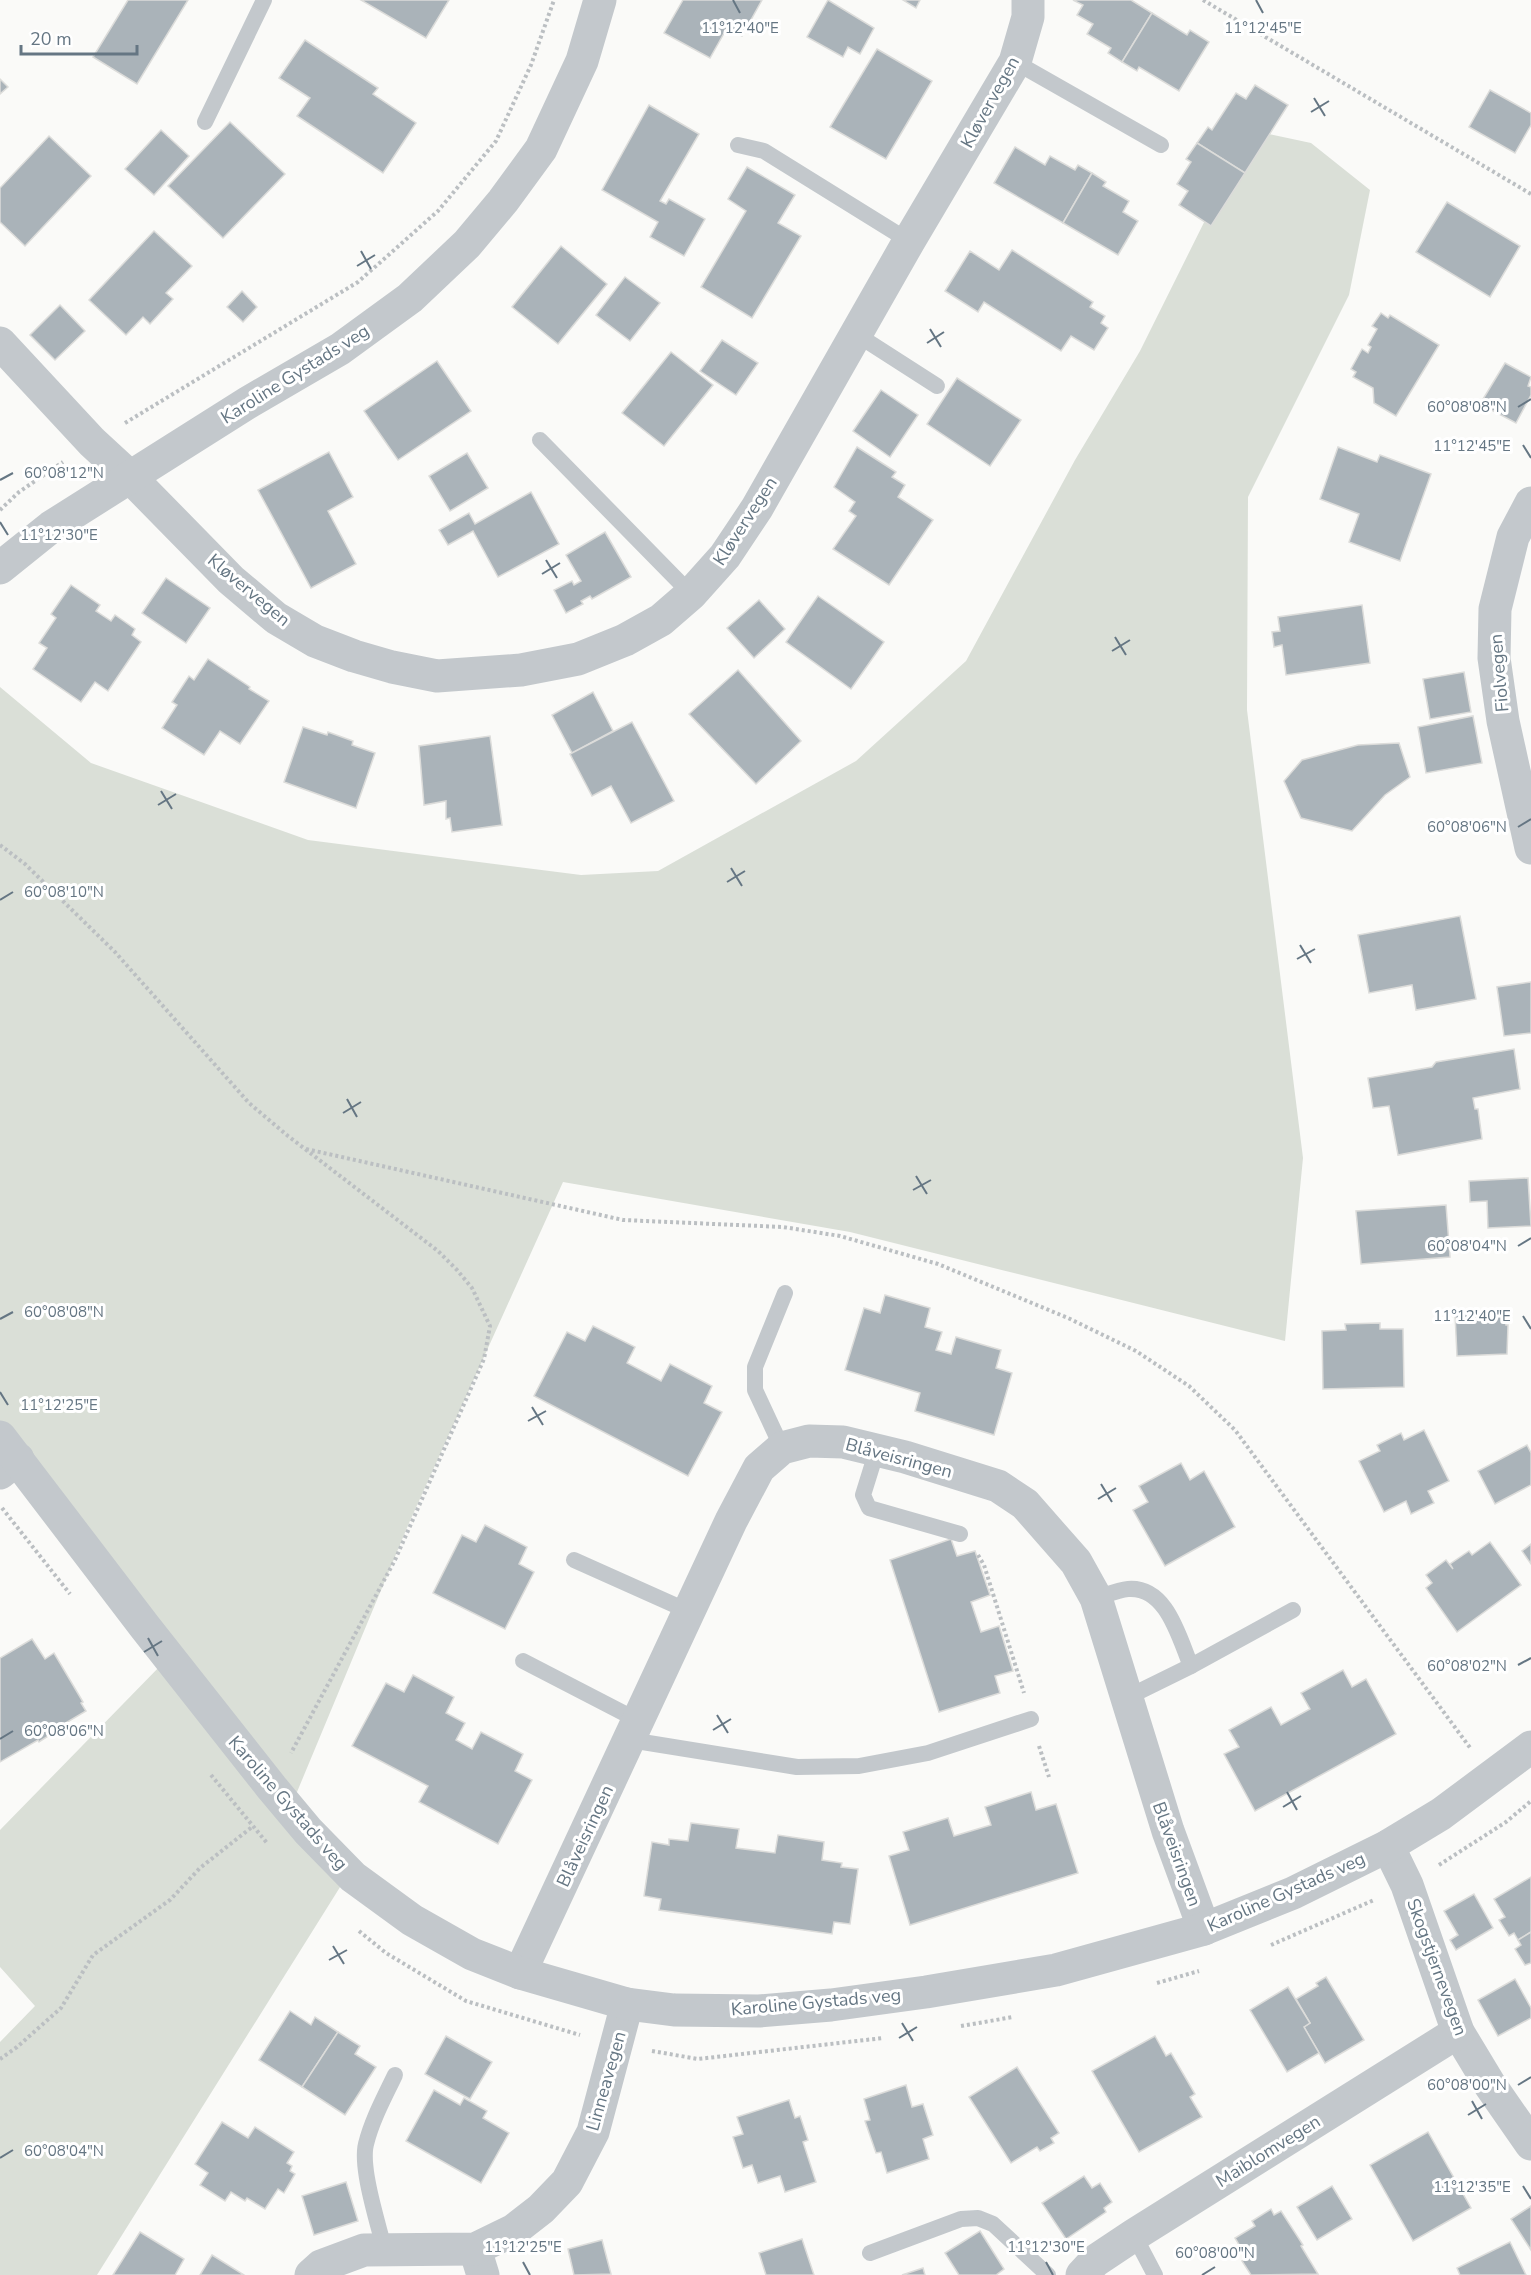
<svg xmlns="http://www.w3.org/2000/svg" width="1531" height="2275" viewBox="0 0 1531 2275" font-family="'Nunito Sans',sans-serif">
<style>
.green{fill:#dadfd7}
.building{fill:#aab3b9;stroke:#dcdcda;stroke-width:1.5}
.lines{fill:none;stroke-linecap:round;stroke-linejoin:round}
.path{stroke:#bbbfc2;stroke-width:4;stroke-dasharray:3 3;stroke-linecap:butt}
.service{stroke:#c3c8cc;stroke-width:16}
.minor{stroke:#c3c8cc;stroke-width:33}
.tertiary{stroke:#c3c8cc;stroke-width:33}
.ticks{fill:none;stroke:#657683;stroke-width:2}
.labels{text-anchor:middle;stroke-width:6;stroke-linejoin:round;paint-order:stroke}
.street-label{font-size:18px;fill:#657683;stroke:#fff}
.ticks-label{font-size:15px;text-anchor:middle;fill:#657683;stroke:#fff;stroke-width:6;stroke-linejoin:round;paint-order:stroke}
</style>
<rect width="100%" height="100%" fill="#fafaf8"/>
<polygon class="green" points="1250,130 1311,143 1370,190 1349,295 1248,497 1247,710 1303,1158 1285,1341 850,1232 563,1182 409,1523 292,1804 357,1860 97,2275 0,2275 0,2042 35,2006 0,1967 0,1830 163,1663 0,1451 0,687 91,763 308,840 581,875 658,871 856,761 966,661 1075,460 1140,351"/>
<g class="building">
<polygon points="128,0 188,0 137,84 93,57"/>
<polygon points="361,0 449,0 426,38"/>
<polygon points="683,0 762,0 742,36 727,28 710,58 664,33"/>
<polygon points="828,0 874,28 860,54 848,47 843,57 807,37"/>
<polygon points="903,0 920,0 916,8"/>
<polygon points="1073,0 1131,0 1152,13 1122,62 1108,53 1111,48 1087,34 1093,24 1077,15 1083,5"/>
<polygon points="1152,13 1187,35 1190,30 1209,42 1179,91 1139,67 1137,71 1122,62"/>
<polygon points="305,40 378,88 373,94 416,123 383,173 297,116 310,98 279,78"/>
<polygon points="877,49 932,81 886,159 830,127"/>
<polygon points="0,79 8,87 0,94"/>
<polygon points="1255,85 1288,105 1245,173 1197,143 1208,127 1212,130 1236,93 1246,99"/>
<polygon points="1490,90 1531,113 1531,125 1515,153 1469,127"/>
<polygon points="649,105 699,134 660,201 666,204 669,199 705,219 684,256 650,237 658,222 602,190"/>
<polygon points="230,122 285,174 223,238 168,186"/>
<polygon points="161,130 189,156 154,195 125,169"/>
<polygon points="49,136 91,176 25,246 0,222 0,188"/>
<polygon points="1197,143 1245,173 1211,226 1179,205 1188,191 1177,184 1191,162 1186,159"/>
<polygon points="1015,147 1045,165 1050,156 1075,170 1078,165 1092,173 1063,223 994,183"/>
<polygon points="747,167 795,195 778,223 801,236 752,318 701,287 746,211 728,199"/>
<polygon points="1092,173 1106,182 1103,186 1129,201 1123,212 1138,221 1118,255 1063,223"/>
<polygon points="1447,202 1520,246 1490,297 1416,252"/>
<polygon points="154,231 192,266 166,293 173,299 150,324 143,317 126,335 89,300"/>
<polygon points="561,246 607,284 558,344 512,307"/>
<polygon points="1012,250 1093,302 1090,307 1105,316 1101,323 1108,328 1094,350 1071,336 1061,351 984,302 978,312 945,291 970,251 999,270"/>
<polygon points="625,277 660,303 630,341 596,315"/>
<polygon points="242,291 257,307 243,322 227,307"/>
<polygon points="60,305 85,331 55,360 30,335"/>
<polygon points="1381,313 1388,318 1390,315 1439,345 1396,416 1374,403 1373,388 1353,377 1356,372 1351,369 1362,349 1368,353 1371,347 1368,345 1377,329 1372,326"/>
<polygon points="722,340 758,363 736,395 700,371"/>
<polygon points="671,352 713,385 664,446 622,413"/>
<polygon points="437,361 471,411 398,460 364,411"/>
<polygon points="1505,363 1531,377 1528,386 1531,387 1531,395 1516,423 1480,404"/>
<polygon points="957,378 1021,420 990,466 927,424"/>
<polygon points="881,390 918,415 890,457 853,431"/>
<polygon points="857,447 896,472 892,477 905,485 898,497 933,520 889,585 833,549 856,516 849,511 855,502 834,487"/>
<polygon points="1338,447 1377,462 1380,455 1431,474 1400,561 1349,542 1359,514 1320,499"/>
<polygon points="329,452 353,497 328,511 356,564 311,588 258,490"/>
<polygon points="467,453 488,488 450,511 429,476"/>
<polygon points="531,492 559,544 498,577 473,531 448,545 439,530 469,513 475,524"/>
<polygon points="605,532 631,577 592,599 590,596 581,601 583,604 566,613 554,590 572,581 574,585 581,581 566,555"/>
<polygon points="166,578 210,608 186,643 142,613"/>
<polygon points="71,585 100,605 96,611 111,621 115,615 135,629 132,635 141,642 108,691 95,682 81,702 33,669 47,648 39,643 56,618 51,614"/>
<polygon points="818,596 884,642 851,689 786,642"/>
<polygon points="759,600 785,629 754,658 727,628"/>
<polygon points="1362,605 1370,663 1286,675 1282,645 1274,647 1272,632 1280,631 1278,617"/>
<polygon points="208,659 250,687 249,689 269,701 240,744 220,731 204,755 162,728 177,705 172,702 189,676 194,680"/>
<polygon points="738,670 801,741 756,784 689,714"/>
<polygon points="1464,672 1471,712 1430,719 1423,679"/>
<polygon points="593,692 613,731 572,753 552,715"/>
<polygon points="1473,716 1482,763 1426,773 1418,727"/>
<polygon points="632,722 674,801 631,823 611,786 592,796 570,754"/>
<polygon points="303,727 327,735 328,732 353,741 352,745 375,753 356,808 284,782"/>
<polygon points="490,736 502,825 452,832 450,818 446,819 446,801 424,805 419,746"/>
<polygon points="1399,743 1410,777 1385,795 1352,831 1301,818 1284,781 1302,760 1358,745"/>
<polygon points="1460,916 1476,999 1416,1010 1412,985 1369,993 1358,935"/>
<polygon points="1531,982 1531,1033 1504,1036 1497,987"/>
<polygon points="1514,1049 1520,1089 1473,1098 1475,1109 1478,1109 1482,1139 1398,1155 1389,1106 1373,1108 1368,1078 1432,1067 1436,1062"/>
<polygon points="1528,1178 1531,1226 1488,1228 1487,1201 1470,1202 1469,1181"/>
<polygon points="1446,1205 1450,1257 1361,1264 1356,1211"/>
<polygon points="885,1295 930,1308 925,1327 942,1332 936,1350 951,1354 956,1337 1001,1350 996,1368 1012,1373 994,1435 915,1411 920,1393 845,1370 864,1308 880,1313"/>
<polygon points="1505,1311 1506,1325 1508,1325 1507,1354 1457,1356 1455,1314"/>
<polygon points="1380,1323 1380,1329 1403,1329 1404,1387 1323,1389 1322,1331 1346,1330 1345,1324"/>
<polygon points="593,1326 635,1347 627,1363 661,1381 670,1364 712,1386 704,1403 722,1412 688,1476 534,1396 567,1332 585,1341"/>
<polygon points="1424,1430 1449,1481 1428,1491 1434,1503 1411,1514 1406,1501 1384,1512 1359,1461 1380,1451 1377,1445 1401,1433 1404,1440"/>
<polygon points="1527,1445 1531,1453 1531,1485 1495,1504 1478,1471"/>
<polygon points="1181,1463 1190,1480 1204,1471 1235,1527 1165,1566 1133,1510 1148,1502 1139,1486"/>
<polygon points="485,1525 527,1547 519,1564 534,1572 505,1629 433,1593 462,1535 476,1542"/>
<polygon points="951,1539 957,1556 975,1551 990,1595 971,1602 981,1632 999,1626 1013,1671 995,1676 1000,1693 939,1712 890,1560"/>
<polygon points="1490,1542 1521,1585 1457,1632 1426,1588 1432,1583 1426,1575 1446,1560 1453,1569 1450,1564 1469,1551 1472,1555"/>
<polygon points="1531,1544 1531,1564 1522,1551"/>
<polygon points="32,1639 45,1659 54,1653 83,1702 81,1703 86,1711 52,1731 53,1733 39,1742 38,1740 0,1762 0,1658"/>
<polygon points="1343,1670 1352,1687 1366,1679 1396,1734 1255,1811 1224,1754 1239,1747 1229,1730 1271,1707 1281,1725 1310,1709 1301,1693"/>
<polygon points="413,1675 454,1697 446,1713 465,1723 456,1740 472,1749 481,1732 523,1754 515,1771 532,1780 498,1844 419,1802 428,1786 352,1746 386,1683 404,1692"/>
<polygon points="1031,1792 1036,1810 1056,1804 1078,1873 910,1925 889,1856 909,1850 903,1832 948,1818 954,1836 991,1825 985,1807"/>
<polygon points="691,1823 739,1829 736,1848 775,1853 778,1835 824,1842 822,1860 842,1863 841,1867 858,1869 850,1924 834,1922 832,1934 659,1910 661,1899 644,1896 652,1842 669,1845 669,1839 688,1841"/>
<polygon points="1531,1877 1531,1932 1518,1940 1514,1933 1509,1936 1499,1920 1505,1917 1494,1899"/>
<polygon points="1474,1894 1493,1928 1456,1950 1450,1940 1458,1935 1444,1911"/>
<polygon points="1531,1932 1531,1963 1525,1965 1515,1949 1521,1945 1518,1940"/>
<polygon points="1326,1977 1364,2040 1325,2063 1304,2027 1310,2023 1296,1999 1318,1986 1316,1983"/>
<polygon points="1515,1979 1531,2008 1531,2018 1498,2036 1478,2000"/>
<polygon points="1288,1987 1310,2023 1304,2027 1319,2053 1287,2072 1250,2010"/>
<polygon points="290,2011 311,2025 315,2017 338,2032 302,2087 259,2060"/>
<polygon points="338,2032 360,2046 355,2054 376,2067 345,2115 302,2087"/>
<polygon points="446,2036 492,2062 470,2099 425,2074"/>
<polygon points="1155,2036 1166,2056 1171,2053 1195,2094 1190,2097 1202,2117 1139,2152 1092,2071"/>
<polygon points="1017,2067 1059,2133 1051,2138 1054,2143 1040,2151 1037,2147 1011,2163 969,2097"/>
<polygon points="906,2085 912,2107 923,2104 933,2135 923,2139 929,2159 887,2173 881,2152 876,2153 865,2121 870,2120 864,2099"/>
<polygon points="434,2090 460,2105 464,2098 487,2111 483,2118 509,2133 481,2183 406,2141"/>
<polygon points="789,2100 795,2118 800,2116 808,2140 803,2142 816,2182 785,2192 780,2176 758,2183 752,2165 743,2168 733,2137 743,2134 737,2117"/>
<polygon points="222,2122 248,2138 255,2127 294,2152 287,2163 292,2166 290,2171 295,2174 284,2193 278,2189 265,2209 247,2198 245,2201 231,2192 225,2201 200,2185 208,2173 195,2164"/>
<polygon points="1428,2132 1471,2208 1413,2241 1370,2165"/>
<polygon points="1084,2176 1092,2188 1100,2183 1112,2202 1104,2208 1106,2212 1066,2239 1042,2203"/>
<polygon points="346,2182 358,2221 314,2235 302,2196"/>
<polygon points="1332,2186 1352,2219 1317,2240 1297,2207"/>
<polygon points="1531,2206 1531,2250 1511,2219"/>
<polygon points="1271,2209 1274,2215 1281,2211 1303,2245 1301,2246 1318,2274 1251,2275 1242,2261 1247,2258 1235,2238 1255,2226 1252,2221"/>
<polygon points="980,2231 1004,2269 996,2275 959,2275 945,2253"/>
<polygon points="140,2232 184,2259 175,2275 113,2275"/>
<polygon points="802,2239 814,2275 766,2275 759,2253"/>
<polygon points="602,2240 611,2274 574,2275 568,2249"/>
<polygon points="1510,2242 1526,2275 1460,2275 1457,2268"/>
<polygon points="212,2255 244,2275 200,2275"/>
<polygon points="923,2268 925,2275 902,2275"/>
</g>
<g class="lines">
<g class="path">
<polyline points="1203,0 1531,194"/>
<polyline points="125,423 358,282 438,211 496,141 531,65 554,0"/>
<polyline points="0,510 19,492 63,462"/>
<polyline points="0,845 25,864 115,952 249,1103 288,1136 438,1251 457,1270 472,1288 490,1326 484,1359 395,1560 291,1753"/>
<polyline points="306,1149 623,1220 783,1227 840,1236 938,1264 1068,1318 1136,1351 1189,1386 1235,1430 1471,1749"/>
<polyline points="2,1508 70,1594"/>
<polyline points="978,1555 984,1565 1024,1693"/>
<polyline points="1039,1746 1049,1777"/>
<polyline points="211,1775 267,1843"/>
<polyline points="1439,1865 1506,1822 1531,1801"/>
<polyline points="359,1931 386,1953 466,2001 580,2035"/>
<polyline points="1271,1945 1374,1900"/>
<polyline points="1157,1983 1199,1971"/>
<polyline points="961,2026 1013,2017"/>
<polyline points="652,2051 698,2059 883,2038"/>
<polyline points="0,2059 17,2047 61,2008 93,1955 170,1900 200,1868 252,1827"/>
</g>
<g class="service">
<polyline points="1015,62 1161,145"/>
<polyline points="205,122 264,0"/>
<polyline points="738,145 764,151 909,241"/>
<polyline points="856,334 937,386"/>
<polyline points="540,440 691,594"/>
<polyline points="782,1448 755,1390 755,1367 785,1293"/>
<polyline points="877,1450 863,1495 869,1508 960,1534"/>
<polyline points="574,1560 688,1611"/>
<path d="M1096,1598c10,-3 22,-8 32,-9 39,-3 51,49 63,77"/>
<polyline points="523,1661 639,1721"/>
<polyline points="1126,1698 1191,1666 1293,1610"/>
<polyline points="630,1740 797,1767 859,1766 928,1753 1031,1719"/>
<polyline points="1134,2235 1155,2275"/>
<path d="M384,2248c-6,-25 -24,-80 -18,-104 6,-24 18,-46 29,-69"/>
<polyline points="870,2253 961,2219 978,2218 993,2224 1048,2275"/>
</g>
<g class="minor">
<polyline points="0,343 92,442 130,477 231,580 276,618 315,641 354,656 392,667 437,676 521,670 578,659 625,640 661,620 691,594 725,556 757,508 909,241 1015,62 1028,17 1028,0"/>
<polyline points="1531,503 1513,537 1495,609 1494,658 1503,721 1531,848"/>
<polyline points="0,1473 18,1459"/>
<polyline points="1388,1846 1407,1885 1458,2032 1490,2085 1531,2144"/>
<polyline points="520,1973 731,1521 759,1468 782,1448 809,1441 843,1442 905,1457 998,1486 1025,1504 1076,1562 1096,1598 1168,1831 1204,1929"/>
<polyline points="475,2249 483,2275"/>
<polyline points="311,2275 321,2266 364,2250 475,2249 514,2230 541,2209 567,2182 593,2132 627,2004"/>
<polyline points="1082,2275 1095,2261 1134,2235 1458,2032"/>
</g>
<g class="tertiary">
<polyline points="0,568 51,527 249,402 340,349 410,298 467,244 503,201 541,149 582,61 600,0"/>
<polyline points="0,1437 145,1627 272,1788 308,1831 353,1877 412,1920 472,1954 520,1973 627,2004 674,2010 759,2011 831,2005 926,1992 1056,1970 1204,1929 1293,1893 1388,1846 1441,1814 1531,1747"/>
</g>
</g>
<path class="ticks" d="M733,0l7,13M1256,0l7,13M1314,98l11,18M1311,112l18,-11M361,251l10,18M357,266l18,-11M930,329l11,18M927,343l17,-11M1518,407l13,-8M1523,445l8,13M0,480l13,-7M0,522l8,13M546,560l11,18M542,574l18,-11M1115,637l11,18M1112,651l18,-11M161,791l11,18M158,805l18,-11M1518,827l13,-8M731,868l11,18M727,882l18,-11M0,900l13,-8M1300,945l11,18M1297,959l18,-10M347,1099l10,18M343,1113l18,-11M916,1176l11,18M913,1190l18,-10M1518,1246l13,-8M1523,1316l8,13M0,1319l13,-7M0,1392l8,13M532,1407l11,18M528,1421l18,-10M1101,1484l11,18M1098,1499l18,-11M148,1638l10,18M144,1652l18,-11M1518,1665l13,-7M717,1715l11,18M713,1730l18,-11M0,1739l13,-8M1287,1792l10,18M1283,1807l18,-11M333,1946l11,18M329,1960l18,-10M902,2023l11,18M899,2038l18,-11M1518,2085l13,-8M1472,2101l10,18M1468,2115l18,-11M0,2158l13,-8M1523,2186l8,13M523,2262l7,13M1046,2262l7,13M1202,2275l13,-8"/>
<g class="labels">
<g class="street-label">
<text transform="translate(990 102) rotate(-61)" y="6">Kløvervegen</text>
<text transform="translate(295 374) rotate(-32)" y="6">Karoline Gystads veg</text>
<text transform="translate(745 521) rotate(-57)" y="6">Kløvervegen</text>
<text transform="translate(249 590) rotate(40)" y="6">Kløvervegen</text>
<text transform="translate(1499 673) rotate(-95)" y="6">Fiolvegen</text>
<text transform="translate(899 1458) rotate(15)" y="6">Blåveisringen</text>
<text transform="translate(288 1803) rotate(49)" y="6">Karoline Gystads veg</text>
<text transform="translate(585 1836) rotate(-65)" y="6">Blåveisringen</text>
<text transform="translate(1177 1854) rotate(70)" y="6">Blåveisringen</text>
<text transform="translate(1286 1892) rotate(-24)" y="6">Karoline Gystads veg</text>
<text transform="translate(1437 1967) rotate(70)" y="6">Skogstjernevegen</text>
<text transform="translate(816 2002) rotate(-5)" y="6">Karoline Gystads veg</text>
<text transform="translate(606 2081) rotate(-74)" y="6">Linneavegen</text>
<text transform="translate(1268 2151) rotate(-32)" y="6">Maiblomvegen</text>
</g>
</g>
<g class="ticks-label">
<text x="740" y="33">11°12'40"E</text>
<text x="1263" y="33">11°12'45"E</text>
<text x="1467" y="412">60°08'08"N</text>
<text x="1472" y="451">11°12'45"E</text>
<text x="64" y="478">60°08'12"N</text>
<text x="59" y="540">11°12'30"E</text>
<text x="1467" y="832">60°08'06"N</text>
<text x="64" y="897">60°08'10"N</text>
<text x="1467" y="1251">60°08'04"N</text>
<text x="64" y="1317">60°08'08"N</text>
<text x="1472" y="1321">11°12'40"E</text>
<text x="59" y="1410">11°12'25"E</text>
<text x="1467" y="1671">60°08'02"N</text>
<text x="64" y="1736">60°08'06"N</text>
<text x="1467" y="2090">60°08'00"N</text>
<text x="64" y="2156">60°08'04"N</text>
<text x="1472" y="2192">11°12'35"E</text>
<text x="523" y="2252">11°12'25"E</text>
<text x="1046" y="2252">11°12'30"E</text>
<text x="1215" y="2258">60°08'00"N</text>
</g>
<path d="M21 45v9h116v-9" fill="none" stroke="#657683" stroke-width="3"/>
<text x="30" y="45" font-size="18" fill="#657683" stroke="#ffffff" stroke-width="4.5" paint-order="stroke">20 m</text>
</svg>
